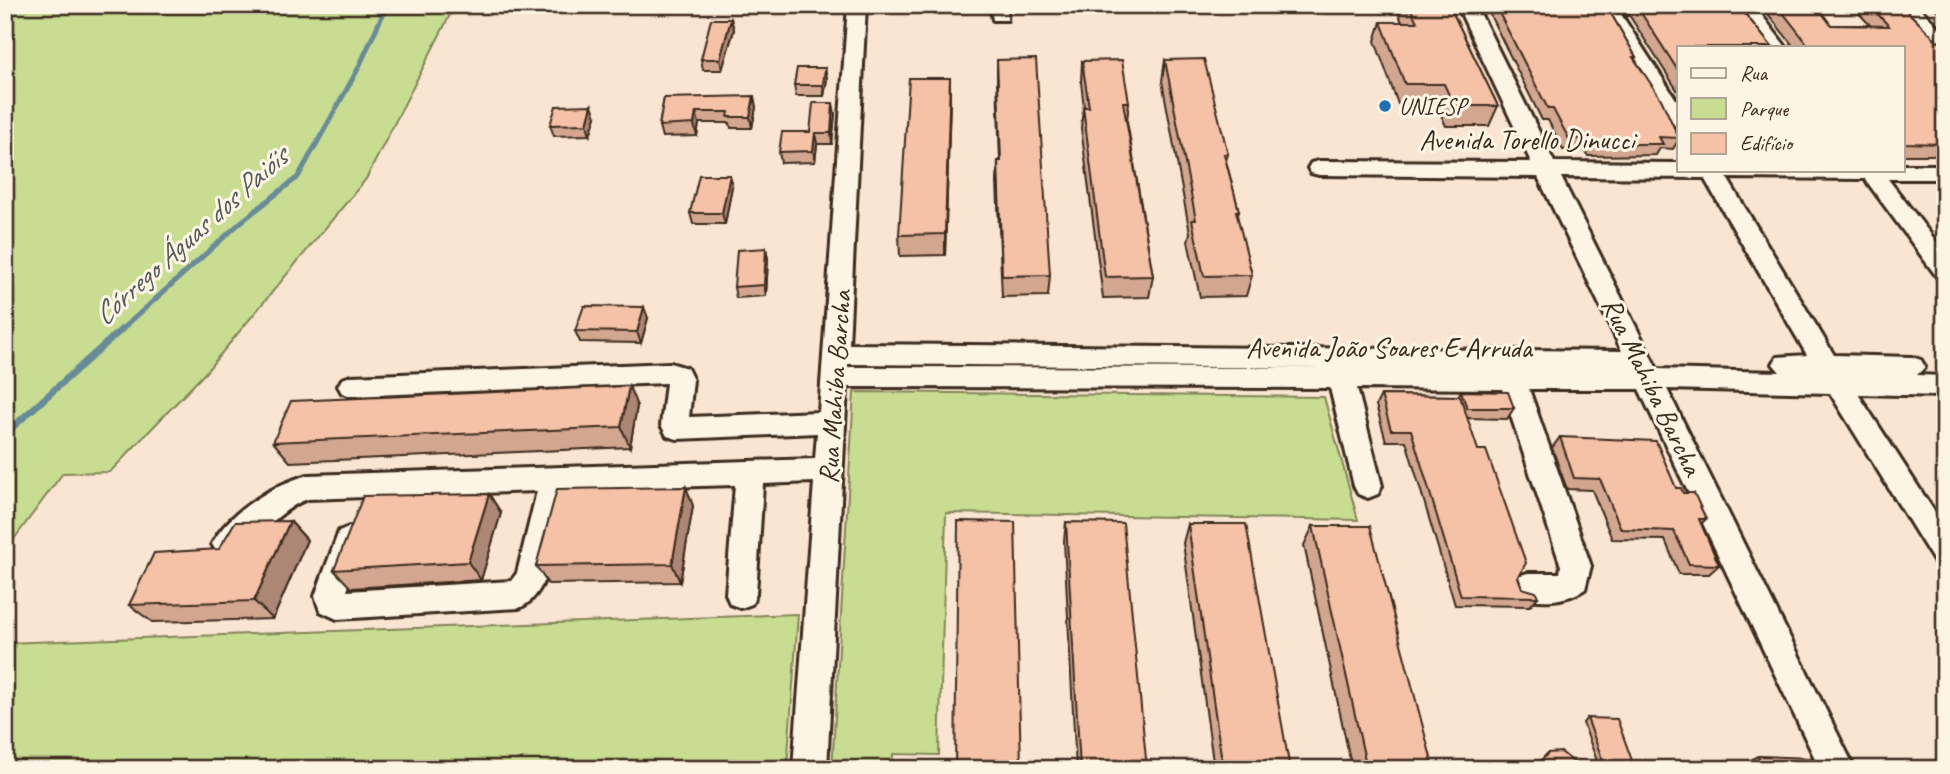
<svg xmlns="http://www.w3.org/2000/svg" width="1950" height="774" viewBox="0 0 1950 774" font-family="Caveat,sans-serif">
<style>
.green{fill:#c8dd92;stroke:#828458;stroke-width:2}
.lines{fill:none;stroke-linecap:round;stroke-linejoin:round}
.stream-far1{stroke:#698b97;stroke-width:5}
.stream{stroke:#698b97;stroke-width:7}
.minor-casing{stroke:#3b2a1e;stroke-width:6}
.minor{fill:#fcf5e5;fill-rule:evenodd}
.wall{fill:#d3a690;stroke:#3b2a1e;stroke-width:2}
.shaded-wall{fill:#ac8775;stroke:#3b2a1e;stroke-width:2}
.building{fill:#f5c1a7;stroke:#3b2a1e;stroke-width:2}
.poi-dot{fill:#1f6fb2;stroke:#fcf5e5;stroke-width:2.5}
.labels{text-anchor:middle;stroke-width:6;stroke-linejoin:round;paint-order:stroke}
.far-poi-label{font-size:23px;fill:#3b2a1e;stroke:#fcf5e5;text-anchor:start}
.street-label{font-size:28px;fill:#3b2a1e;stroke:#fcf5e5}
.water-label{font-size:30px;font-style:italic;fill:#525a5b;stroke:#fcf5e5}
</style>
<rect width="100%" height="100%" fill="#fae5d2"/>
<filter id="ink" filterUnits="userSpaceOnUse"><feTurbulence type="fractalNoise" baseFrequency=".0143" numOctaves="2"/><feDisplacementMap in="SourceGraphic" scale="14" xChannelSelector="R" yChannelSelector="G"/><feConvolveMatrix kernelMatrix="1 2 1 2 8 2 1 2 1" color-interpolation-filters="sRGB"/></filter>
<g filter="url(#ink)">
<g class="green">
<polygon points="5,5 455,5 366,179 205,373 110,472 63,473 5,551"/>
<polygon points="854,392 1324,397 1358,520 946,513 939,755 893,754 892,769 832,769"/>
<polygon points="798,614 787,769 5,769 5,643"/>
</g>
<g class="lines">
<polyline class="stream-far1" points="120,331 241,222 298,177 358,69 387,5"/>
<polyline class="stream" points="5,434 122,329"/>
<g class="minor-casing">
<g id="minor">
<path d="M848,5h18l-17,339 773,7 -84,-174 -219,-2 -8,-2 -3,-5 3,-5 8,-2 212,1 -74,-157h19l78,157 125,1v7h224v-5h42v14h-57l57,74v26l-8,-2 -72,-98 -138,-1 107,177 78,2 9,3 4,7 -8,8 28,1v20l-87,-2 87,134v39l-10,-4 -105,-170 -163,-4 188,380h-35l-181,-380h-110l62,177 -6,23c-19,13 -46,14 -68,7l-4,-10 4,-10 11,-3h32l1,-7 -59,-177 -145,-1 25,98 -4,8 -10,4 -10,-4 -4,-8 -24,-98 -483,-1 -20,382h-34l21,-287 -51,2 -7,110 -4,10 -11,4 -11,-4 -4,-10 9,-109 -169,5c-8,33 -12,105 -47,118l-182,11 -17,-8 -5,-15 24,-65 10,-4 10,4 5,9 -17,51 164,-10 6,-8 20,-82 -229,8c-27,7 -66,57 -81,58 -4,0 -7,-3 -10,-4l-5,-9c16,-32 63,-60 96,-69l507,-16 2,-26 -140,6 -10,-3 -6,-11 5,-42 -315,13 -9,-3 -4,-7 4,-7 9,-3 319,-13 17,5 6,12 -4,37 130,-5zM1561,177l143,1 103,177 -30,2 -4,7 7,8 -123,-3zM848,364l478,4 -478,-1z"/>
<polygon points="990,5 1008,5 1007,20 993,20"/>
<polygon points="1596,5 1615,5 1679,104 1679,126 1672,125"/>
<polygon points="1735,5 1754,5 1786,47 1766,47"/>
<polygon points="1897,5 1917,5 1945,34 1945,52 1938,50"/>
</g>
</g>
<use href="#minor" class="minor"/>
</g>
<g class="wall">
<polygon points="1396,5 1449,5 1498,106 1489,126 1446,126 1436,104 1398,104 1375,41 1381,22 1402,22 1396,8"/>
<polygon points="1485,5 1606,5 1636,57 1635,59 1679,136 1679,139 1673,149 1660,148 1656,155 1588,156 1584,150 1563,150 1548,120 1542,120"/>
<polygon points="1617,5 1738,5 1772,47 1679,47 1679,93 1629,15 1626,17"/>
<polygon points="1761,5 1816,5 1831,25 1870,25 1851,5 1901,5 1937,41 1945,44 1945,155 1903,155 1903,47 1794,47"/>
<polygon points="1933,5 1945,5 1945,19"/>
<polygon points="731,19 734,30 722,70 703,70 701,59"/>
<polygon points="997,60 1050,275 1048,296 1002,297 997,182 998,161 1000,161 997,81"/>
<polygon points="1165,60 1228,154 1226,161 1239,211 1237,219 1252,275 1246,296 1200,297 1188,241 1190,233 1162,81"/>
<polygon points="1082,61 1129,102 1127,121 1153,276 1149,297 1103,298 1081,128 1083,107 1084,107 1081,82"/>
<polygon points="825,68 827,79 824,96 796,96 794,85"/>
<polygon points="950,78 950,99 945,255 900,256 899,235"/>
<polygon points="664,98 756,107 752,128 731,128 730,123 699,123 697,136 662,137 659,126"/>
<polygon points="835,114 832,144 817,144 815,162 781,163 779,152"/>
<polygon points="596,116 590,135 554,136 550,125"/>
<polygon points="732,186 725,224 693,224 690,213"/>
<polygon points="766,248 768,259 766,296 736,298 734,287"/>
<polygon points="648,318 641,343 580,342 575,331"/>
<polygon points="1461,391 1514,408 1507,419 1467,418 1518,577 1522,588 1538,597 1530,606 1455,605 1406,441 1386,441 1376,405 1381,395 1458,396"/>
<polygon points="637,406 630,447 290,462 273,442"/>
<polygon points="1560,437 1676,488 1683,493 1706,519 1701,524 1719,565 1709,574 1679,574 1665,540 1612,539 1592,490 1567,489 1552,448"/>
<polygon points="686,487 693,506 680,582 548,584 536,566"/>
<polygon points="489,494 501,513 481,580 351,588 334,570"/>
<polygon points="290,521 307,540 273,619 152,622 129,605"/>
<polygon points="1066,522 1147,769 1076,769 1064,541"/>
<polygon points="1188,524 1290,769 1214,769 1183,543"/>
<polygon points="1313,526 1434,769 1352,769 1304,545"/>
<polygon points="1587,718 1635,769 1600,769 1583,723"/>
<polygon points="1548,753 1581,769 1532,769"/>
<polygon points="1758,756 1817,769 1748,769 1746,763"/>
</g>
<g class="shaded-wall">
<polygon points="1634,5 1629,15 1626,17 1631,6"/>
<polygon points="731,19 734,30 722,70 720,59"/>
<polygon points="825,68 827,79 824,96 823,85"/>
<polygon points="950,78 950,99 945,255 945,234"/>
<polygon points="754,96 756,107 752,128 750,117"/>
<polygon points="833,103 835,114 832,144 831,133"/>
<polygon points="592,105 596,116 590,135 587,124"/>
<polygon points="696,112 699,123 697,136 694,124"/>
<polygon points="815,133 817,144 815,162 813,151"/>
<polygon points="730,175 732,186 725,224 722,213"/>
<polygon points="766,248 768,259 766,296 764,285"/>
<polygon points="644,307 648,318 641,343 637,332"/>
<polygon points="629,386 637,406 630,447 621,427"/>
<polygon points="686,487 693,506 680,582 672,564"/>
<polygon points="489,494 501,513 481,580 468,562"/>
<polygon points="290,521 307,540 273,619 254,601"/>
</g>
<g class="building">
<polygon points="1409,5 1449,5 1498,106 1454,106 1444,84 1405,84 1381,22 1417,22"/>
<polygon points="1495,5 1606,5 1636,57 1633,57 1661,99 1679,138 1659,137 1663,144 1594,144 1590,139 1569,139 1553,109 1548,109"/>
<polygon points="1636,5 1738,5 1772,47 1679,47 1679,72"/>
<polygon points="1777,5 1816,5 1831,25 1889,26 1869,5 1901,5 1937,41 1943,41 1945,44 1945,144 1903,143 1903,47 1810,47"/>
<polygon points="711,19 731,19 720,59 701,59"/>
<polygon points="1036,59 1050,275 1002,276 998,161 1001,161 997,60"/>
<polygon points="1204,59 1228,154 1224,154 1239,211 1236,211 1252,275 1204,276 1192,220 1196,220 1165,60"/>
<polygon points="1122,60 1129,102 1123,102 1153,276 1105,277 1083,107 1089,107 1082,61"/>
<polygon points="797,68 825,68 823,85 794,85"/>
<polygon points="909,78 950,78 945,234 899,235"/>
<polygon points="754,96 750,117 728,117 729,112 696,112 694,124 659,126 664,98"/>
<polygon points="813,103 833,103 831,133 815,133 813,151 779,152 782,132 810,132"/>
<polygon points="592,105 587,124 550,125 556,106"/>
<polygon points="699,175 730,175 722,213 690,213"/>
<polygon points="766,248 764,285 734,287 737,250"/>
<polygon points="584,306 644,307 637,332 575,331"/>
<polygon points="629,386 621,427 273,442 291,401"/>
<polygon points="1461,391 1508,392 1514,408 1467,408"/>
<polygon points="1381,395 1460,396 1478,450 1486,450 1526,563 1518,577 1522,588 1536,592 1538,597 1461,596 1411,430 1391,430"/>
<polygon points="1560,437 1656,441 1676,488 1681,488 1683,493 1694,493 1706,519 1699,519 1719,565 1689,564 1674,531 1621,529 1600,479 1574,478"/>
<polygon points="686,487 672,564 536,566 557,489"/>
<polygon points="489,494 468,562 334,570 363,496"/>
<polygon points="290,521 254,601 129,605 154,553 219,549 235,522"/>
<polygon points="958,521 1015,522 1021,769 955,769"/>
<polygon points="1066,522 1123,523 1147,769 1080,769"/>
<polygon points="1188,524 1246,524 1290,769 1223,769"/>
<polygon points="1313,526 1370,526 1434,769 1367,769"/>
<polygon points="1587,718 1617,719 1635,769 1606,769"/>
<polygon points="1561,752 1580,767 1581,769 1541,769 1540,762 1548,753"/>
<polygon points="1758,756 1812,758 1817,769 1763,769"/>
</g>
</g>
<circle class="poi-dot" cx="1385" cy="106" r="7"/>
<g class="labels">
<g class="far-poi-label">
<text x="1399" y="114">UNIESP</text>
</g>
<g class="street-label">
<text x="1527" y="149">Avenida Torello Dinucci</text>
<text x="1389" y="357">Avenida João Soares E Arruda</text>
<text transform="translate(1653 386) rotate(64)" y="10">Rua Mahiba Barcha</text>
<text transform="translate(834 387) rotate(-86)" y="10">Rua Mahiba Barcha</text>
</g>
<g class="water-label">
<text transform="translate(190 236) rotate(-42)" y="10">Córrego Águas dos Paióis</text>
</g>
</g>
<rect width="1950" height="774" fill="none" stroke="#fcf5e5" stroke-width="28"/>
<rect x="14" y="14" width="1922" height="746" fill="none" stroke="#3b2a1e" stroke-width="2.5" filter="url(#ink)"/>
<rect x="1677" y="46" width="228" height="126" fill="#fcf5e5" stroke="#afa495" stroke-width="2"/>
<rect x="1691" y="68" width="35" height="10" fill="#fcf5e5" stroke="#afa495" stroke-width="2"/>
<text x="1740" y="80" font-size="21" fill="#3b2a1e">Rua</text>
<rect x="1691" y="98" width="35" height="21" fill="#c8dd92" stroke="#afa495" stroke-width="2"/>
<text x="1740" y="116" font-size="21" fill="#3b2a1e">Parque</text>
<rect x="1691" y="133" width="35" height="21" fill="#f5c1a7" stroke="#afa495" stroke-width="2"/>
<text x="1740" y="150" font-size="21" fill="#3b2a1e">Edifício</text>
</svg>
